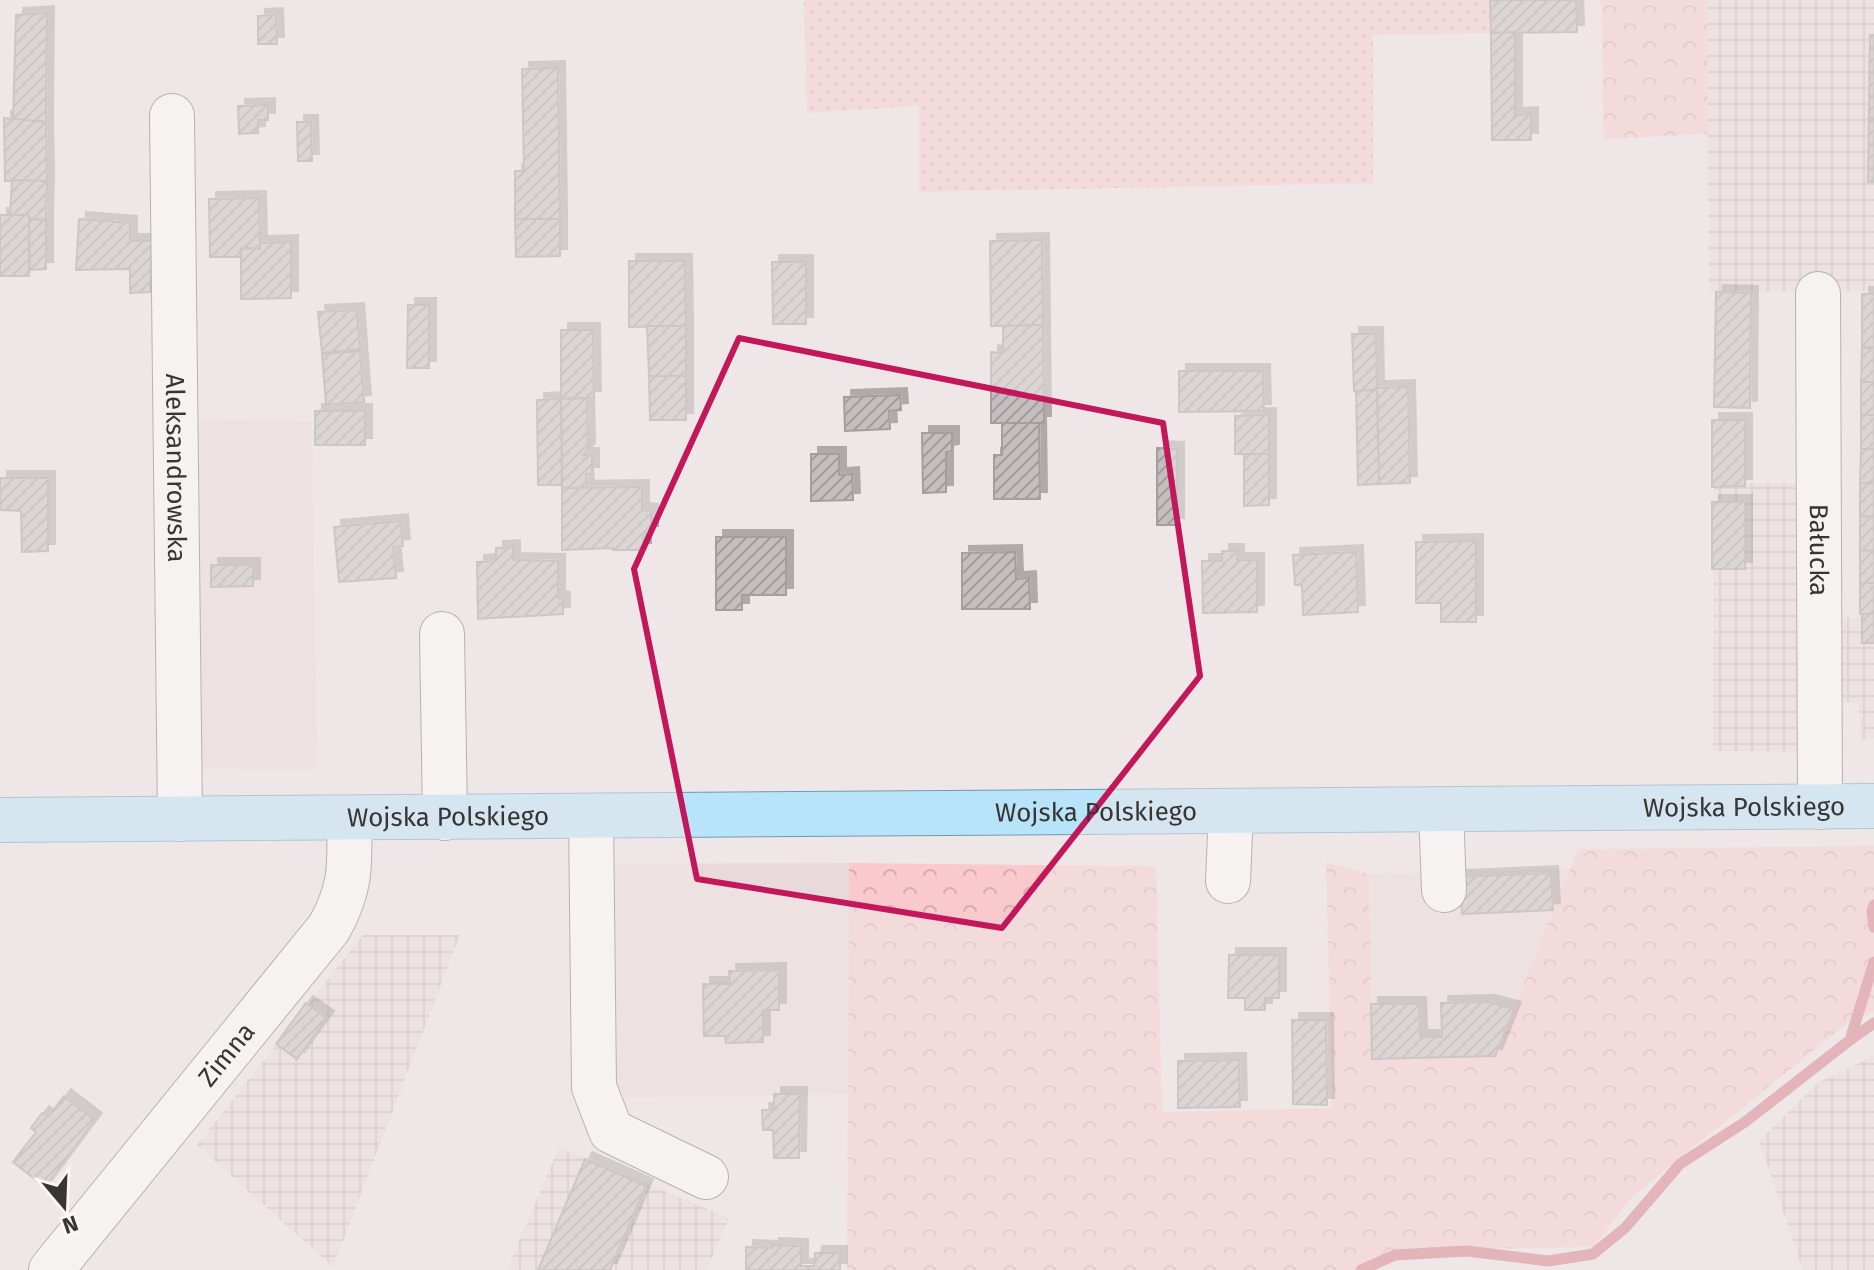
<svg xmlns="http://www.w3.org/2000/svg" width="1874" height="1270" viewBox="0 0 1874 1270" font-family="'Fira Sans',sans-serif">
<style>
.built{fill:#ead9da}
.industrial{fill:url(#industrial-grid)}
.grass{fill:url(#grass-dots)}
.forest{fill:url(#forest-crowns)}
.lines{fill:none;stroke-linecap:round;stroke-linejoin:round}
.stream{stroke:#d47883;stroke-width:11}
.building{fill:url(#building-hatch);stroke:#a59d9e;stroke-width:2;filter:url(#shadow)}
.minor-casing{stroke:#777070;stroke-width:46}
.major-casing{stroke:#6d9bb3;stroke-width:46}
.minor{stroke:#fff;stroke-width:44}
.major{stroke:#b8e4fa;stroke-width:44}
.marked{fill:none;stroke:#c2185b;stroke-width:6;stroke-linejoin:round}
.labels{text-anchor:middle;stroke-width:6;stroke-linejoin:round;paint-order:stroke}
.street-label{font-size:26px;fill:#383535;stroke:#fcf4f5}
</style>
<defs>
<pattern id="industrial-grid" width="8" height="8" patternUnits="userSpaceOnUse" patternTransform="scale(2)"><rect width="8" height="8" fill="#ead9da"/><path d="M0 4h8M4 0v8" fill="none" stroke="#c9bbbc"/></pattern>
<pattern id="grass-dots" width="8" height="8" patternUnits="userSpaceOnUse" patternTransform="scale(2)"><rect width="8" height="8" fill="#f9c9cd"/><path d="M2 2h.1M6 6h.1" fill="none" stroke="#d6adb1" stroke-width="1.8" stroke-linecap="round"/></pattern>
<pattern id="forest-crowns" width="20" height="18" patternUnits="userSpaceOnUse" patternTransform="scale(2)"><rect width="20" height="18" fill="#f9c9cd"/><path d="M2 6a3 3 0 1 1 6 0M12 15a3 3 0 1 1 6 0" fill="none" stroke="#d6adb1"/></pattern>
<pattern id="building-hatch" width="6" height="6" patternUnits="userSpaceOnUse" patternTransform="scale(2)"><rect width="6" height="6" fill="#c5bebe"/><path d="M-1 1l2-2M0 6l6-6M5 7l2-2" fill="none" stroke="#a19b9b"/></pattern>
<filter id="shadow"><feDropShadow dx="7" dy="-7" stdDeviation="0" flood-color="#0004"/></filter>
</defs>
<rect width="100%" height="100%" fill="#efe7e7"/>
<g class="built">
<polygon points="192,420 312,421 317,770 197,769"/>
<polygon points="849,863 848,1095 624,1097 612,1079 608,864"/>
<polygon points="1571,868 1495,1056 1372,1059 1369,874"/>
</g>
<g class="industrial">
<polygon points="1707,0 1874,0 1874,291 1709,292"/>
<polygon points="1714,483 1810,483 1809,752 1713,751"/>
<polygon points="1837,617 1874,618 1874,739 1861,740 1859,704 1836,700"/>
<polygon points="363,935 460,935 333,1267 197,1145"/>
<polygon points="1874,1056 1874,1270 1803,1270 1759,1141 1819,1082"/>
<polygon points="559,1147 729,1218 707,1270 507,1270"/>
</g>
<polygon class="grass" points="804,0 1490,0 1491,33 1373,35 1373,183 919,192 919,106 807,113"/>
<g class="forest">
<polygon points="1601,0 1707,0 1708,134 1604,139"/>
<polygon points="1874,846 1874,1011 1851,1020 1632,1197 1593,1247 1433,1250 1352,1270 847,1270 849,863 1156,866 1162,1112 1332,1108 1326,862 1369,874 1372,1059 1495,1056 1578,849"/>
</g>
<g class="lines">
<g class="stream">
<polyline points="1874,905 1872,910 1874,927"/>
<polyline points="1850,1040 1874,1023"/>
<polyline points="1361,1270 1395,1255 1467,1251 1548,1261 1593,1254 1625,1228 1680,1164 1745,1122 1850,1040 1874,962"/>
</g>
</g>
<g class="building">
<polygon points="1490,0 1576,0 1577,32 1491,33"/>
<polygon points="47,13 46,122 13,119 16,15"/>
<polygon points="276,15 277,44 258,44 258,16"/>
<polygon points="1515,32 1515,115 1531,114 1531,140 1492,140 1491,33"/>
<polygon points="1870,35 1874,35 1874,118 1869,118"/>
<polygon points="558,68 560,219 515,219 515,171 524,171 522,69"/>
<polygon points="268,105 268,120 258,120 258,133 239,134 238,106"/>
<polygon points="4,118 46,122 47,181 5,181"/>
<polygon points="1869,118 1874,118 1874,182 1868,182"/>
<polygon points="297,122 311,122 312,161 298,161"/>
<polygon points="12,180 47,181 46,220 29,219 29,215 10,215"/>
<polygon points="259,198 260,249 241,248 241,257 210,257 209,199"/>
<rect x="0" y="215" width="29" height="61"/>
<polygon points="29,219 46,220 46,269 30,270"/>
<polygon points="79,219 130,223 130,241 152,241 150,292 130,293 130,269 76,270"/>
<polygon points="515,219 560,219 560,256 516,257"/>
<polygon points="1042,240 1043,325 991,326 990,241"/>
<polygon points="291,242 291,298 241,299 241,248 260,249 260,243"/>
<polygon points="629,261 685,261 686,326 629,327"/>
<polygon points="772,262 806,262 806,324 773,324"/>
<polygon points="1716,292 1751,293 1750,408 1714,407"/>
<rect x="1862" y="294" width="12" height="53"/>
<polygon points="408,305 429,305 429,368 407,368"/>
<polygon points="357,310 360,349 322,353 318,312"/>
<polygon points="1043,325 1044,423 991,423 991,352 1003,353 1003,326"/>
<polygon points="647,326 686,326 686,376 649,376"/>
<polygon points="561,330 593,330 594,398 561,399"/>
<polygon points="1352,334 1376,334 1377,390 1354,391"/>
<polygon points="1862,348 1874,348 1874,382 1861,382"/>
<polygon points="360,351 364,402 326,405 322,354"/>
<polygon points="1179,371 1263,371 1264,411 1179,412"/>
<polygon points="649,376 686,376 686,420 650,420"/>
<rect x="1861" y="382" width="13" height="33"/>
<polygon points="1408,387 1410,483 1379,484 1377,388"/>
<polygon points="1377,390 1379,484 1358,485 1356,391"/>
<polygon points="900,395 901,410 889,411 890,429 845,431 844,397"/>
<polygon points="587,398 588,450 583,455 592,455 592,474 586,474 587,488 562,488 561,399"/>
<polygon points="561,399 562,485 538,485 537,400"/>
<rect x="315" y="411" width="50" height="34"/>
<polygon points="1269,415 1269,454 1235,454 1235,416"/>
<rect x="1861" y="415" width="13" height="34"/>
<polygon points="1712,420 1745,420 1745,486 1712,487"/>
<polygon points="1002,423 1039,423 1040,499 994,499 994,455 1002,455"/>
<polygon points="922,433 952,433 952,451 946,452 946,492 923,493"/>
<polygon points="1157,448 1177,449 1177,525 1157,525"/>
<polygon points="1861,449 1874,449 1874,483 1860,483"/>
<polygon points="811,454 839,454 839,475 852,474 853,500 811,501"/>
<polygon points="1244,454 1269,454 1269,505 1244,506"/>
<polygon points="0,478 48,478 48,551 22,552 21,511 0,510"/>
<polygon points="1860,483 1874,483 1874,517 1860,516"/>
<polygon points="642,487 642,510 651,511 651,533 643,533 644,550 613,550 614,548 562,550 562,488"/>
<rect x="1712" y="502" width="33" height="67"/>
<polygon points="1860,516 1874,517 1874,551 1860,550"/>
<polygon points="401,521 403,546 393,547 396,578 339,582 334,527"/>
<polygon points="716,537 786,537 786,595 742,595 742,610 716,610"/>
<polygon points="1476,541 1476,622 1441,622 1441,603 1416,603 1416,542"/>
<polygon points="513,547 513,560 558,561 558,598 563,599 563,614 478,619 477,562 496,561 496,548"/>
<polygon points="1860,550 1874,551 1874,583 1860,583"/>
<polygon points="1222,551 1237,551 1237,560 1257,560 1257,612 1203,613 1202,561 1222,561"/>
<polygon points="1015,552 1016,579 1029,578 1030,609 962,609 962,553"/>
<polygon points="1356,552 1358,612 1303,615 1302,585 1295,585 1293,555"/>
<polygon points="211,565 253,565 253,586 211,587"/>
<rect x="1860" y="583" width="14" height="31"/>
<rect x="1862" y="614" width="12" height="29"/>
<polygon points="1551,873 1553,910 1462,914 1460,877"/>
<polygon points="1229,955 1279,955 1279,998 1265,998 1265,1010 1245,1010 1245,998 1228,998"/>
<polygon points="779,970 779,1010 763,1010 763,1042 726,1043 725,1036 704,1036 703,984 730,984 729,971"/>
<polygon points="1488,1002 1514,1009 1495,1056 1372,1059 1371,1004 1419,1004 1420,1037 1442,1037 1441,1003"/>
<polygon points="306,1003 327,1018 297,1059 276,1044"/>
<polygon points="1292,1020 1326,1020 1327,1105 1293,1104"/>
<polygon points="1239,1060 1240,1107 1178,1108 1178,1061"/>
<polygon points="774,1094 800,1094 799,1158 774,1158 773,1130 763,1130 762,1110 774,1110"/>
<polygon points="64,1096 95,1120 45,1187 13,1162 36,1132 31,1128 42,1113 48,1117"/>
<polygon points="585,1159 646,1186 610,1270 538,1270"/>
<polygon points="772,1245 801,1246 801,1266 814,1266 815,1253 840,1253 840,1270 746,1270 746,1247 772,1248"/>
</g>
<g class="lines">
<g class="minor-casing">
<g id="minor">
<path id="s1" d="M172,116l8,703"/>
<path id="s2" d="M1818,294l2,513"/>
<polyline points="442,634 445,818"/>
<polyline points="1441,810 1444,890"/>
<polyline points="591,816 594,1087 611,1131 706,1177"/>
<polyline points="1228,881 1231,811"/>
<path id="s3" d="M51,1270l278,-342c23,-41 21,-64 20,-110"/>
</g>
</g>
<g class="major-casing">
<g id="major">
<path id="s4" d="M0,820l1874,-14"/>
</g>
</g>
<use href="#minor" class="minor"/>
<use href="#major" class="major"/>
</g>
<path d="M0 0H1874V1270H0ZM739,338l424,85 37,253 -198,252 -305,-49 -63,-310z" fill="#efe7e7" fill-opacity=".55" fill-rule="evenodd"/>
<path class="marked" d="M739,338l424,85 37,253 -198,252 -305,-49 -63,-310z"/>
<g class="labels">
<g class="street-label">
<text dy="9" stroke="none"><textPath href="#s1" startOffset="352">Aleksandrowska</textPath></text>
<text dy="9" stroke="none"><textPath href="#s2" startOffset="256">Bałucka</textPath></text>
<text dy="9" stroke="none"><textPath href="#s4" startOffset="1744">Wojska Polskiego</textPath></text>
<text dy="9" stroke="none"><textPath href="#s4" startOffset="1096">Wojska Polskiego</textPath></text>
<text dy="9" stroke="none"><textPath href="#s4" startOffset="448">Wojska Polskiego</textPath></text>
<text dy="9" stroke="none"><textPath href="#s3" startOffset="278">Zimna</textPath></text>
</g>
</g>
<g transform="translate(64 1206) rotate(161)" stroke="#fcf4f5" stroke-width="6" paint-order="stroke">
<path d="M0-6L14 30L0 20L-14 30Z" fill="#383535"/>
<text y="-12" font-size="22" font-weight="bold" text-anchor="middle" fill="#383535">N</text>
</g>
</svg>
